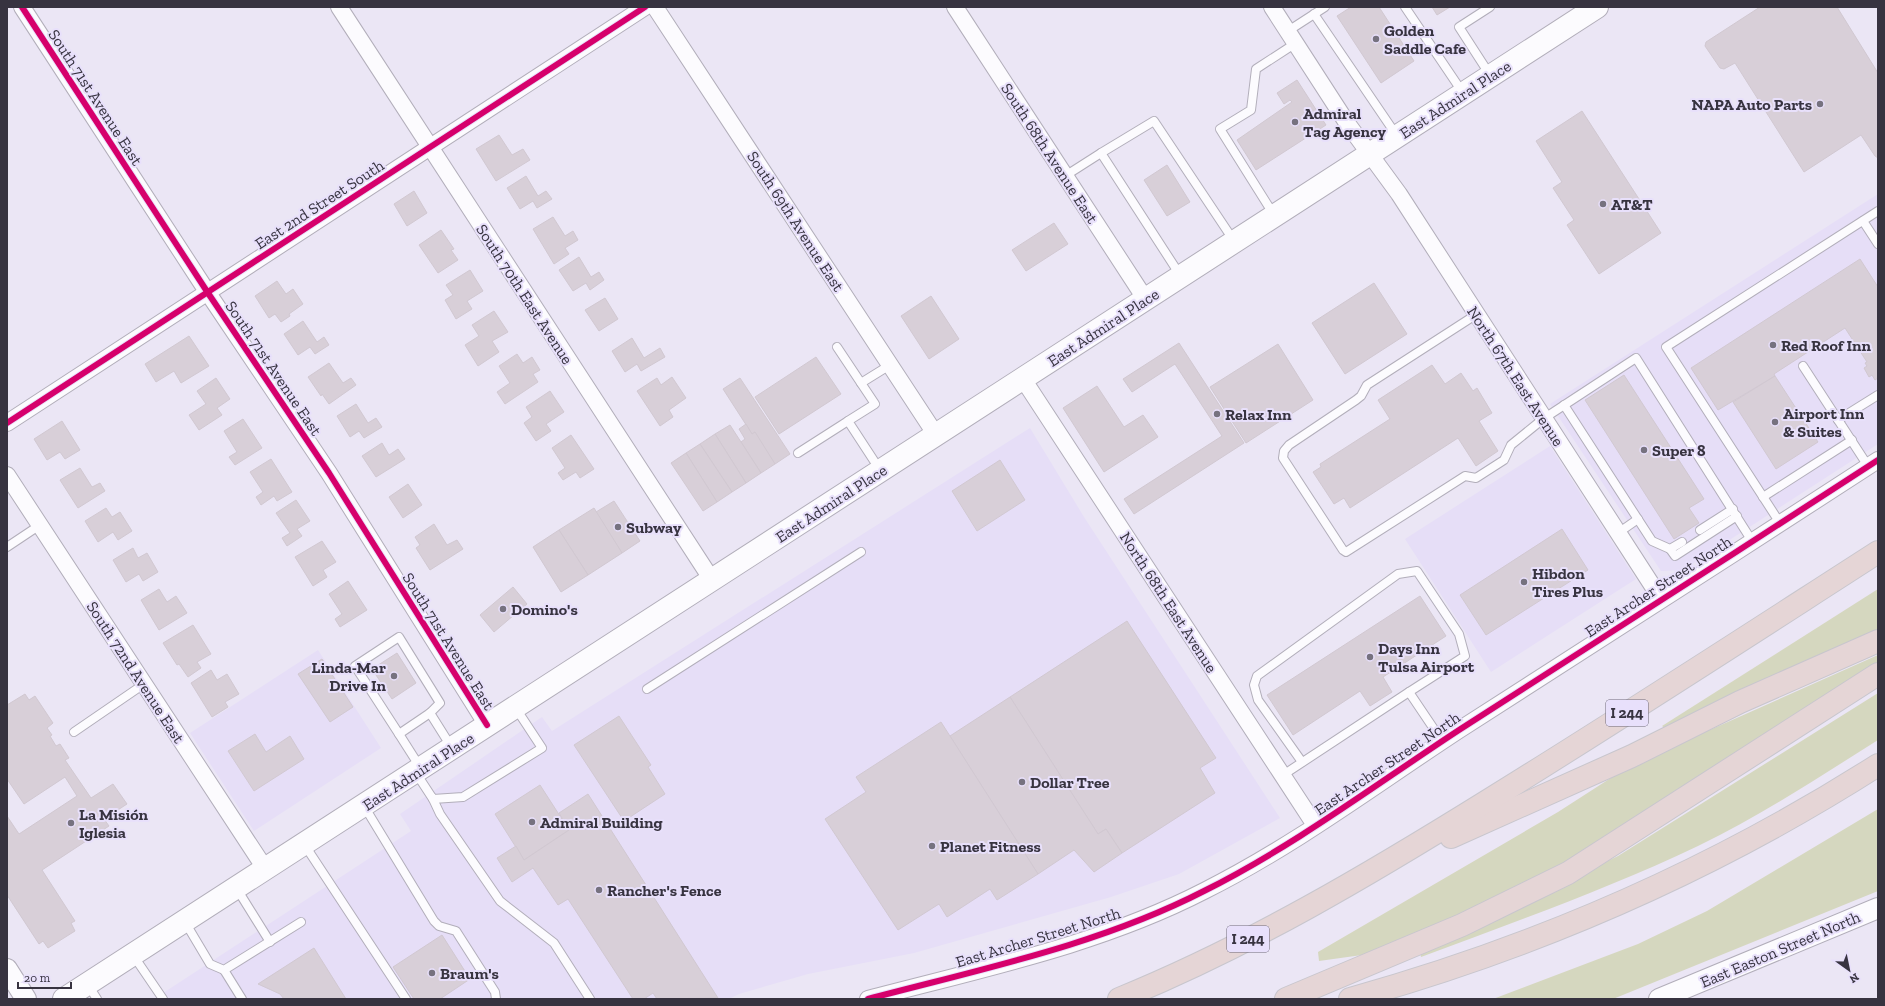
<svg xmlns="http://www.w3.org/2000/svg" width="1885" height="1006" viewBox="0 0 1885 1006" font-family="'Zilla Slab',serif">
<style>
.built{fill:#e6def7}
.green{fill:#d5d7bf}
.building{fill:#d8cfd8;stroke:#d1c8d1}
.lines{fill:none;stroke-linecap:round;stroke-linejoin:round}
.service-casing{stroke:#b2aeba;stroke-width:10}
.minor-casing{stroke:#b2aeba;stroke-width:18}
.tertiary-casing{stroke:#b2aeba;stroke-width:22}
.secondary-casing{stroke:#b2aeba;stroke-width:24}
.motorway-casing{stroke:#c8c6cd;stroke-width:24}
.service{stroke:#fcfbfe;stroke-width:8}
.minor{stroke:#fcfbfe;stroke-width:16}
.tertiary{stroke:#fcfbfe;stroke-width:20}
.secondary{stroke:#fcfbfe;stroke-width:22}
.motorway{stroke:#e5d5d6;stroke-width:22}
.cycleway-casing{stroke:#e8e0fb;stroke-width:8}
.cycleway{stroke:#d6006c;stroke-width:6}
.poi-dot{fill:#76727f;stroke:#e8e0fb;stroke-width:1.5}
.labels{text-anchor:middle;stroke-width:4;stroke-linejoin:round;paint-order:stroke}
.shield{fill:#e8e0fb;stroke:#6c6778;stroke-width:1}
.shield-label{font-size:15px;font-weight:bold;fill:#373340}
.poi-label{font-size:16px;font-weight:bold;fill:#373340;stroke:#e8e0fb;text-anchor:start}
.street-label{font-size:16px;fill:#373340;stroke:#e8e0fb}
</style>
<rect width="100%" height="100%" fill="#ebe6f5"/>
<g class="built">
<polygon points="1878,194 1878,444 1683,570 1661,571 1550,404"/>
<polygon points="1030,428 1084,517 1280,818 1179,874 1111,897 914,953 808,974 739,994 729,999 154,999 411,831 400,814 542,717 552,731"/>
<polygon points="1550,446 1636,579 1491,672 1405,539"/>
<polygon points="318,650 381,748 254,831 190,733"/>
</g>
<g class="green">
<polygon points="1878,589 1878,631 1667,730 1662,726"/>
<polygon points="1878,655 1878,666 1564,863 1438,925 1362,955 1319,961 1318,952 1558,812 1631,765"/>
<path d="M1878,693v47c-59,37 -117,76 -180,106 -90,43 -184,76 -277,111l-1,-5 198,-96z"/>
<polygon points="1878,809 1878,891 1613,999 1493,999 1638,944 1707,911"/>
</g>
<g class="building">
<polygon points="1351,7 1379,7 1414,61 1381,83 1337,16"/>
<polygon points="1432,7 1450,7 1437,15"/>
<polygon points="1760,7 1837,7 1878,73 1878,158 1875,156 1861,135 1804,172 1735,63 1724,69 1720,68 1705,46 1706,42"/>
<polygon points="1297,80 1326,125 1256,170 1237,140 1292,102 1290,100 1284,104 1277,93"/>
<polygon points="1582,111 1661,233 1599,274 1567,225 1574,220 1553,188 1562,182 1536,141"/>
<polygon points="499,135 512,155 523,149 530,160 496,181 476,149"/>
<polygon points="1167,165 1190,202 1167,216 1144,180"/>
<polygon points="526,176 538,196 546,191 552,199 537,208 533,201 520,209 507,188"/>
<polygon points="414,191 427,213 407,226 394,204"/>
<polygon points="553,217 565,236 573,231 578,240 565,248 569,254 554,264 533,229"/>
<polygon points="1054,223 1068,244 1026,271 1012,250"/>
<polygon points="441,230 454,249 451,250 458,260 438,273 419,245"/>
<polygon points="579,257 591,277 599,272 604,280 590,290 586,283 573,291 559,270"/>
<polygon points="1860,259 1878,287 1878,378 1875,380 1872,375 1869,377 1864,368 1867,366 1865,363 1867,362 1845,328 1774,374 1775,376 1718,410 1691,368"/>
<polygon points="470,270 483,291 467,301 472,309 456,319 445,300 453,295 446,285"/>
<polygon points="277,281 286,294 293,289 303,304 289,314 290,316 281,322 275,314 269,318 255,296"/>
<polygon points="1374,283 1407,334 1345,374 1312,323"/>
<polygon points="931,296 959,339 929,359 901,316"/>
<polygon points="605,298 618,319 599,331 585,310"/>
<polygon points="494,311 508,332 492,341 499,352 478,366 465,345 479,336 472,325"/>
<polygon points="303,321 317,342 324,337 329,345 315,354 310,347 298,355 284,334"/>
<polygon points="189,336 209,366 181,383 174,371 156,382 145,364"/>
<polygon points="632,338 644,358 660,348 665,357 641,371 637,364 625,372 612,351"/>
<polygon points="1179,343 1244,443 1134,514 1124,499 1222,436 1175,364 1132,392 1123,379"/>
<polygon points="1278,344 1313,400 1246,443 1210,387"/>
<polygon points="517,354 523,363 532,357 540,370 533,374 538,382 505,404 497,392 510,383 499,366"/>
<polygon points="816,357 841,394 779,434 755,397"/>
<polygon points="329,363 343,383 351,378 356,385 329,404 322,394 321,396 308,377"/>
<polygon points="1432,365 1445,384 1461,373 1473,391 1477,388 1492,413 1479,421 1498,451 1476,466 1458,438 1350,508 1344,498 1334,504 1313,472 1321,467 1320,464 1390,419 1378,400"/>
<polygon points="1624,375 1704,499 1689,508 1699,523 1674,539 1585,400"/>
<polygon points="1775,376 1818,442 1776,469 1733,402"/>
<polygon points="672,377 686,398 669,410 673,417 660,426 637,391 657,378 661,385"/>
<polygon points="216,378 230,399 217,408 222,415 199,430 189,415 206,404 197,391"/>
<polygon points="740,378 790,454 775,464 755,432 752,434 723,389"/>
<polygon points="1097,386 1124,427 1143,415 1158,437 1104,472 1063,408"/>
<polygon points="550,391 564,412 546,424 551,431 536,441 524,423 532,417 526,407"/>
<polygon points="356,404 368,423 376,418 382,427 364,438 359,431 350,437 337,416"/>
<polygon points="243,419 262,448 235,465 229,457 237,452 224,431"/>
<polygon points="62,421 80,450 65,459 60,452 47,460 34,439"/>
<polygon points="746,424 752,434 755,432 775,464 761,473 741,442 745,439 739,429"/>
<polygon points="730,425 761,473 746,483 715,434"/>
<polygon points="715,434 746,483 732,492 700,444"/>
<polygon points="571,435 594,469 580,478 576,472 563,480 558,473 565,468 552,448"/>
<polygon points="382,443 389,455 398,449 405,459 376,477 362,456"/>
<polygon points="700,444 732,492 717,502 686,453"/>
<polygon points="686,453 717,502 703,511 671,463"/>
<polygon points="271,459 292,492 277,501 274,496 261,505 256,497 263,492 250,472"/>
<polygon points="1000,460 1025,500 977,531 952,491"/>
<polygon points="80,468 92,487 100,483 105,491 78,508 60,480"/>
<polygon points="408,484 422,505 403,518 389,497"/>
<polygon points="296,500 310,521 297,529 302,536 287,546 282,538 290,533 276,513"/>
<polygon points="614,501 640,541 622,553 596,512"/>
<polygon points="106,508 112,517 120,512 132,531 118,540 113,532 98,542 85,521"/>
<polygon points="594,508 622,553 588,575 559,530"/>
<polygon points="434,524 447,545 457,540 463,549 430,570 416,548 420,545 415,537"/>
<polygon points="1562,529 1588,570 1486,635 1460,595"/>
<polygon points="559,530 588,575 561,592 533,547"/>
<polygon points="322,541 336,562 323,570 327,577 313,586 295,557"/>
<polygon points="133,548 138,558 147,553 158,572 143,581 139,574 126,582 113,560"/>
<polygon points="348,581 367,610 340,627 335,619 342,614 329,594"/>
<polygon points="513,587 527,604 494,632 480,615"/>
<polygon points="159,589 167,602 176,596 187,613 159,630 141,600"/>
<polygon points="1420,596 1446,636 1383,677 1392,692 1370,706 1360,691 1293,735 1267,695"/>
<polygon points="1127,621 1216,758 1200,768 1215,793 1122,853 1106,829 1098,834 1010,697"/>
<polygon points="193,625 211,654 197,662 201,668 188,677 179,664 177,665 163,643"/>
<polygon points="397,653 416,683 392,699 372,669"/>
<polygon points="322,659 353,707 330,722 298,674"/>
<polygon points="211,670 217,680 227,674 239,694 225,702 228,707 212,717 191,683"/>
<polygon points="25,694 29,700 35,696 53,723 47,728 52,735 50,736 56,746 60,744 69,758 65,760 91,798 113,784 127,804 104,819 109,826 42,870 75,921 71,923 75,931 48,948 43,941 39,944 7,895 7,816 19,834 77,796 65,777 24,804 7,779 7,705"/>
<polygon points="1010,697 1098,834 1106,829 1122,853 1094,872 1074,850 1038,874 950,736"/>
<polygon points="619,716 651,765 648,767 665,794 624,821 574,745"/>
<polygon points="941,722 1038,874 997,900 990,889 947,917 939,904 898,930 825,819 866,792 856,777"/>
<polygon points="255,734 266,752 290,736 304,759 254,791 228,751"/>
<polygon points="540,785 569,830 524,860 495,814"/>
<polygon points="588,794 718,998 657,999 653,993 644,999 633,999 568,899 558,905 533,868 512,882 497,858 516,846 524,860 569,830 559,813"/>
<polygon points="442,935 470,979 440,999 414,999 393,967"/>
<polygon points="314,948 346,999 284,999 280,994 258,984"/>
</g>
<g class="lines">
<g class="service-casing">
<g id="service">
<polyline points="1405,7 1463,93"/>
<polyline points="1490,7 1459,27 1490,75"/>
<polyline points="1314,14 1397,136"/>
<polyline points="1288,31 1325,7"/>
<polyline points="1065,176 1101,153"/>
<polyline points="1274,215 1220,129 1251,110 1256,69 1296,43"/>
<polyline points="1863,221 1878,244"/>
<polyline points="1180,275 1101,153 1154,121 1234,241"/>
<polyline points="1477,314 1367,385 1361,396 1356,400 1289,445 1284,451 1283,458 1343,550 1346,552 1465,476 1476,478 1504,460 1511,445 1543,419 1636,358 1752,541"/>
<polyline points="837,347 875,404 848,421 880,470"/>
<polyline points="1803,366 1868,466"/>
<polyline points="861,383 890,365"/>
<polyline points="1564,405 1652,541 1670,549 1682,542"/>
<polyline points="1838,420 1878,395"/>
<polyline points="798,453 848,421"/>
<polyline points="1763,497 1852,440"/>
<polyline points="1780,523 1666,347 1878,211"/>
<polyline points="1700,530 1733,509"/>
<polyline points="1618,533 1638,519"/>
<polyline points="7,547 40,525"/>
<polyline points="1670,549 1675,556 1737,516"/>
<polygon points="399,637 440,703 430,713 399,734 355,666"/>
<polyline points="647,689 861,552"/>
<polyline points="430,713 452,748"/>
<polyline points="74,732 144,684"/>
<polyline points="399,734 420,767"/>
<polyline points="1302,762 1258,700 1254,685 1257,676 1398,574 1417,571 1459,634 1465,656 1409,692"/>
<polyline points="416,773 433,799 463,797 542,748 515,707"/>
<polyline points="1283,775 1409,692 1442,741"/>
<polyline points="433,799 440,814 500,901 554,943 590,999"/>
<polyline points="364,806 434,921 439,926 456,931 495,992 496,999"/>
<polyline points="304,844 406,999"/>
<polyline points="237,889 270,942"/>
<polyline points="185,922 210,964 224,970 301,922"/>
<polyline points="133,955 163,999"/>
<polyline points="224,970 242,999"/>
<polyline points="88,985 97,999"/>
</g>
</g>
<g class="minor-casing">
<g id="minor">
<polyline points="22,7 208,293 329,473 487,725"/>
<polyline points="339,7 712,580"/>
<polyline points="655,7 936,435"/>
<polyline points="955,7 1146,300"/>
<polyline points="1272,7 1347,123 1399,194 1661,599"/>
<polyline points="1023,379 1315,825"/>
<polyline points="7,423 645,7"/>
<polyline points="7,475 266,870"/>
<path d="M868,999c113,-30 231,-54 336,-108 90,-45 171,-106 255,-161 139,-90 280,-179 419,-270"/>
</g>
</g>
<g class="tertiary-casing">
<g id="tertiary">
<polyline points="7,969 26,999"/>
<polyline points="1659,999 1878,908"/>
</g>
</g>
<g class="secondary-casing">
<polyline id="secondary" points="64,999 1597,7"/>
</g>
<g class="motorway-casing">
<g id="motorway">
<polyline points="1451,837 1632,756 1740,702 1878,641"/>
<path d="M1119,999c130,-53 251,-125 370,-199 131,-81 260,-165 389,-248"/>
<polyline points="1286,999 1462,925 1568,873 1878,674"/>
<path d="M1350,999c187,-52 365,-130 528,-234"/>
</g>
</g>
<use href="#service" class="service"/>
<use href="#minor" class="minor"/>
<use href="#tertiary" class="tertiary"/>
<use href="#secondary" class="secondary"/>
<use href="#motorway" class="motorway"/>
<g class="cycleway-casing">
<g id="cycleway">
<polyline points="22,7 208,293 329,473 487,725"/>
<polyline points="7,423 645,7"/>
<path d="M868,999c113,-30 231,-54 336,-108 90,-45 171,-106 255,-161 139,-90 280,-179 419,-270"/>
</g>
</g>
<use href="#cycleway" class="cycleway"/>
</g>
<g class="poi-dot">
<circle cx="1376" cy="39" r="4"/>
<circle cx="1820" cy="104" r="4"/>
<circle cx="1295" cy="122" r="4"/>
<circle cx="1603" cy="204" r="4"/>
<circle cx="1773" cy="345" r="4"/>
<circle cx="1217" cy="414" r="4"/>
<circle cx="1775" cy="422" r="4"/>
<circle cx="1644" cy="450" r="4"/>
<circle cx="618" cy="527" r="4"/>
<circle cx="1524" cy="582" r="4"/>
<circle cx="503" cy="609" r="4"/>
<circle cx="1370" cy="657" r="4"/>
<circle cx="394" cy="676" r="4"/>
<circle cx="1022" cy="782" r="4"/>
<circle cx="532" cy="822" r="4"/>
<circle cx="71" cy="823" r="4"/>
<circle cx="932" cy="846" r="4"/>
<circle cx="599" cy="890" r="4"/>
<circle cx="432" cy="973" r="4"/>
</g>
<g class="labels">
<g class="shield">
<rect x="1606" y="700" width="42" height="26" rx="3"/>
<rect x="1227" y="926" width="42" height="26" rx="3"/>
</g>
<g class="shield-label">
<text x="1627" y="718">I 244</text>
<text x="1248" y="944">I 244</text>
</g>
<g class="poi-label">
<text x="1384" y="36">Golden<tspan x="1384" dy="18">Saddle Cafe</tspan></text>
<text x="1812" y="110" text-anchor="end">NAPA Auto Parts</text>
<text x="1303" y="119">Admiral<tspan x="1303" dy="18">Tag Agency</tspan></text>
<text x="1611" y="210">AT&amp;T</text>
<text x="1781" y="351">Red Roof Inn</text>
<text x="1783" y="419">Airport Inn<tspan x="1783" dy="18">&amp; Suites</tspan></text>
<text x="1225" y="420">Relax Inn</text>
<text x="1652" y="456">Super 8</text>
<text x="626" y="533">Subway</text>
<text x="1532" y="579">Hibdon<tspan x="1532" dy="18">Tires Plus</tspan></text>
<text x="511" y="615">Domino's</text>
<text x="1378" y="654">Days Inn<tspan x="1378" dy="18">Tulsa Airport</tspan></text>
<text x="386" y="673" text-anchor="end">Linda-Mar<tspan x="386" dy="18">Drive In</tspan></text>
<text x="1030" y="788">Dollar Tree</text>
<text x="79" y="820">La Misión<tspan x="79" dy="18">Iglesia</tspan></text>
<text x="540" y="828">Admiral Building</text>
<text x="940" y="852">Planet Fitness</text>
<text x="607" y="896">Rancher's Fence</text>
<text x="440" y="979">Braum's</text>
</g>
<g class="street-label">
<text transform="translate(96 97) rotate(57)" y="6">South 71st Avenue East</text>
<text transform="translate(1455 99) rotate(-33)" y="6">East Admiral Place</text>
<text transform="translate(1050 153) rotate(57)" y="6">South 68th Avenue East</text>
<text transform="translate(319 204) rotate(-33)" y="6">East 2nd Street South</text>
<text transform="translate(796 221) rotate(57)" y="6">South 69th Avenue East</text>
<text transform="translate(525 294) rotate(57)" y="6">South 70th East Avenue</text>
<text transform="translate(1103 327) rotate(-33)" y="6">East Admiral Place</text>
<text transform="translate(274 368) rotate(56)" y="6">South 71st Avenue East</text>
<text transform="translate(1516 376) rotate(57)" y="6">North 67th East Avenue</text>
<text transform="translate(831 503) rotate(-33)" y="6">East Admiral Place</text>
<text transform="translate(1658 586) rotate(-33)" y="6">East Archer Street North</text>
<text transform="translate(1169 602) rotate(57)" y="6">North 68th East Avenue</text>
<text transform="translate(449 641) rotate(58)" y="6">South 71st Avenue East</text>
<text transform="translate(136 672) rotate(57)" y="6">South 72nd Avenue East</text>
<text transform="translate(1387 763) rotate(-34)" y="6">East Archer Street North</text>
<text transform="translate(418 771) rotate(-33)" y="6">East Admiral Place</text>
<text transform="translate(1038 937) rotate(-17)" y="6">East Archer Street North</text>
<text transform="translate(1780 949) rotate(-23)" y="6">East Easton Street North</text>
</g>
</g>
<rect width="1885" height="1006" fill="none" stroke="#373340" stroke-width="16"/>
<g transform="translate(1849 970) rotate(147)" stroke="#e8e0fb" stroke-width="3" paint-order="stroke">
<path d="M0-3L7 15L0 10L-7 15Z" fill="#373340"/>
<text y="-6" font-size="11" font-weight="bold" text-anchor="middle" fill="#373340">N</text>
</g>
<path d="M18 982v6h53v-6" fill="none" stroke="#373340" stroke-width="2"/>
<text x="24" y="982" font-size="12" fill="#373340" stroke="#e8e0fb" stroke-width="3" paint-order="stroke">20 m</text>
</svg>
